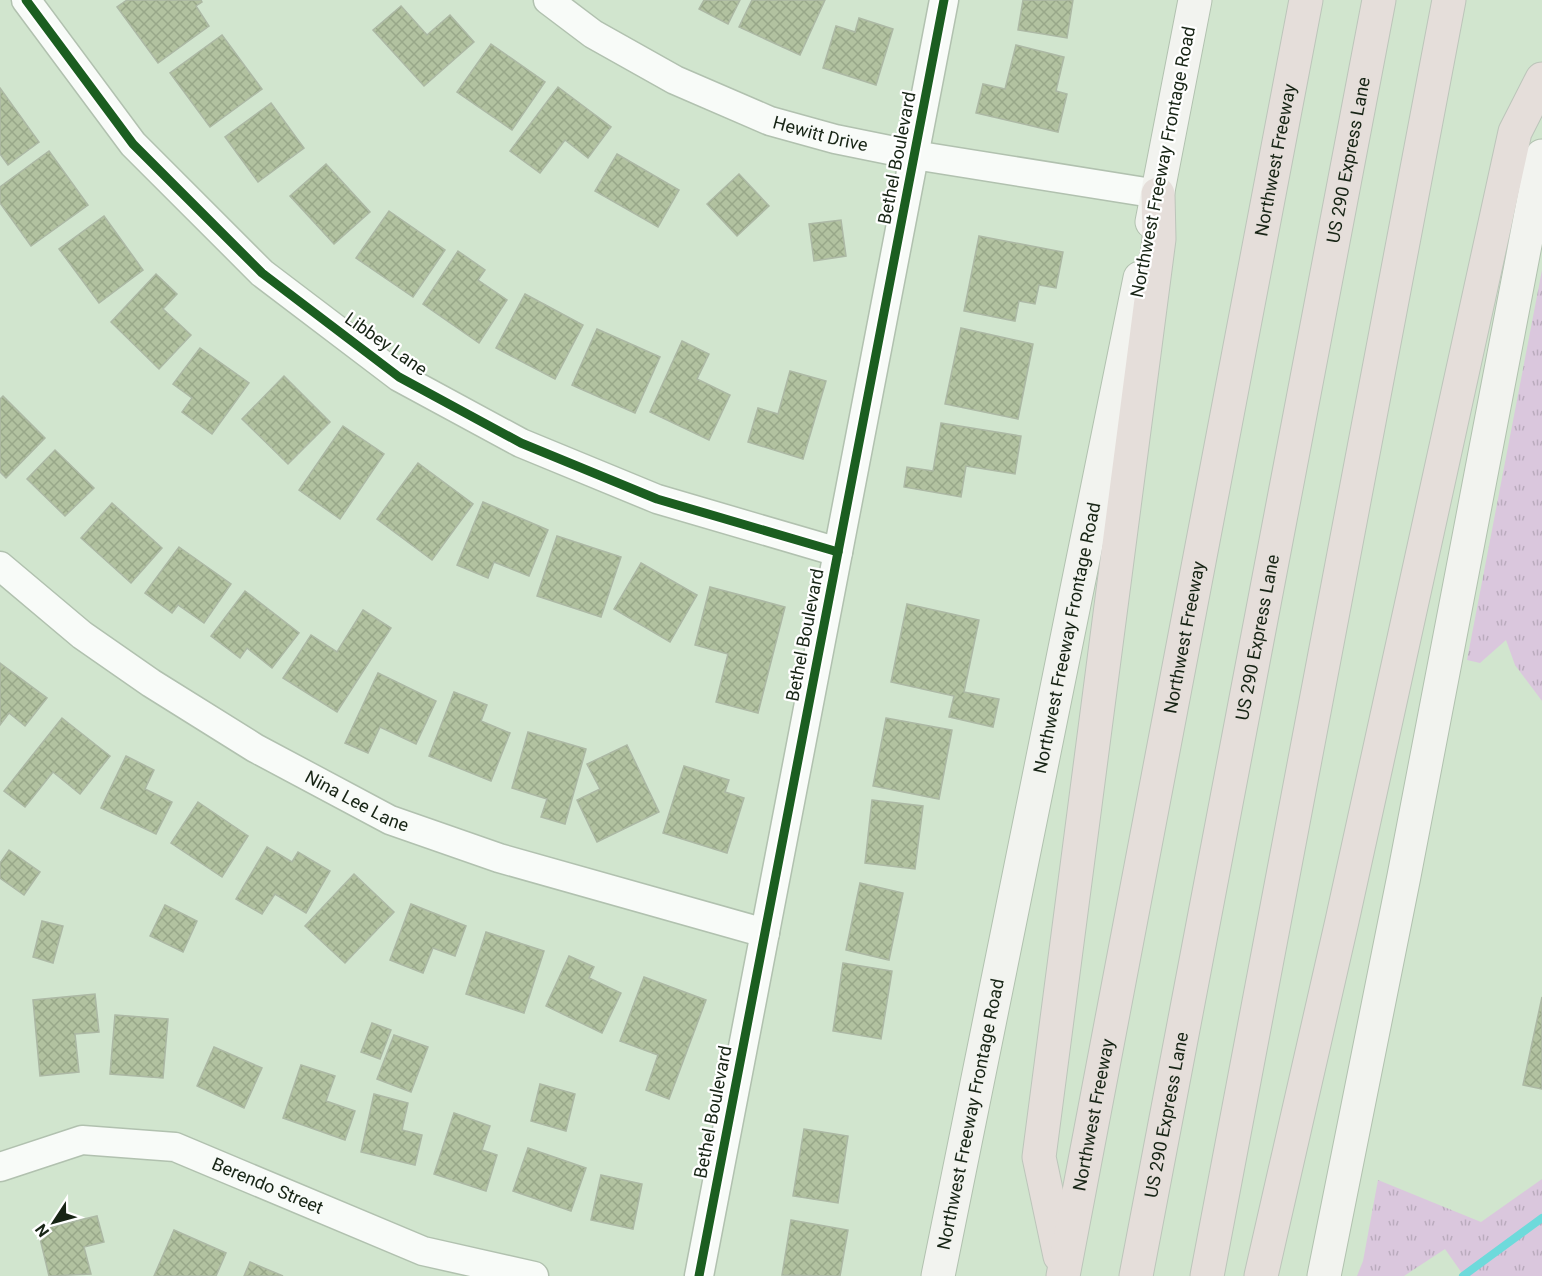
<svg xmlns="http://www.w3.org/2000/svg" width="1542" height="1276" viewBox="0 0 1542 1276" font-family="Roboto,sans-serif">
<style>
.grass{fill:url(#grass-tufts)}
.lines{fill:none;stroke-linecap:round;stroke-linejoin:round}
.stream{stroke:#6edadb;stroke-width:8}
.building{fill:url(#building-cross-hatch);stroke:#acb8a4;stroke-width:1.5}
.minor-casing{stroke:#b1c1af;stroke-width:31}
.secondary-casing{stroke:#b1c1af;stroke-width:35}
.motorway-casing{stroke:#bcc5ba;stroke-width:35}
.minor{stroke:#f8fbf8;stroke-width:28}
.secondary{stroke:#f2f3ef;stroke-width:33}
.motorway{stroke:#e5deda;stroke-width:33}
.cycleway-casing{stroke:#fff;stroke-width:13}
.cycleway{stroke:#1b5e20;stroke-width:9}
.labels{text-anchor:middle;stroke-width:4.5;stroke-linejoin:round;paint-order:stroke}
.street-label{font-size:18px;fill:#172415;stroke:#fff}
</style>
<defs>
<pattern id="grass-tufts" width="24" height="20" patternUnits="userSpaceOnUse" patternTransform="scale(1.5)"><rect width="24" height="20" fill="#dac7dd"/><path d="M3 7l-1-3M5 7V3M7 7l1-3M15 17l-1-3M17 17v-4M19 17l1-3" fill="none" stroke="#baabbd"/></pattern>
<pattern id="building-cross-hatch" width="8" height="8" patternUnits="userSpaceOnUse" patternTransform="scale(1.5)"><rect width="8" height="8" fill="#b2c2a0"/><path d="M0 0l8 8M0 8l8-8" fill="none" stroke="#98a789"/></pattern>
</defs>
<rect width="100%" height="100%" fill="#d1e5ce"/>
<g class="grass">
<polygon points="1542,270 1542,701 1515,665 1506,640 1480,663 1467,660"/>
<polygon points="1542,1179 1542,1276 1464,1276 1445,1249 1404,1276 1357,1276 1363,1261 1378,1180 1481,1222"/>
</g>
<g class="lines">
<polyline class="stream" points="1463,1276 1542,1218"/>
</g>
<g class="building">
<polygon points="127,0 201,0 202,2 196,6 209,26 158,63 117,7"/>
<polygon points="704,0 740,0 728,24 699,9"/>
<polygon points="752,0 825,0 800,55 739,27"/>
<polygon points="1023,0 1073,0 1067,38 1018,30"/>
<polygon points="401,6 427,35 450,15 474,42 424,86 373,30"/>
<polygon points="859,18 893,29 876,85 823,68 836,26 855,32"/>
<polygon points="222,35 262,89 210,127 170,73"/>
<polygon points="491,44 545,82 512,130 457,92"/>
<polygon points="1016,45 1064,57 1056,91 1067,94 1058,132 976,113 983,84 1005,89"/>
<polygon points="558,87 611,127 588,158 565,140 540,173 510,151"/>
<polygon points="0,88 39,142 8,165 0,154"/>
<polygon points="271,103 304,148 258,182 225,137"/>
<polygon points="49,151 88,205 31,246 0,203 0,187"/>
<polygon points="617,154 679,190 658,227 595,191"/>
<polygon points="326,164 370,212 334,244 290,196"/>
<polygon points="739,174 769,206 737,236 707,204"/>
<polygon points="389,211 445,250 413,297 356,258"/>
<polygon points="104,216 143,270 99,303 59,249"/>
<polygon points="841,220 846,256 814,261 809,224"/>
<polygon points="979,236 1063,252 1056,288 1039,285 1035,304 1019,301 1015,321 964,311"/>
<polygon points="458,251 485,270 478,280 507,300 479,343 423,304"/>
<polygon points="156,274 177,294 163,309 191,335 159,369 111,322"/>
<polygon points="525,294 583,325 555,379 496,348"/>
<polygon points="961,328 1033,344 1018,419 945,404"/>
<polygon points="597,329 660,357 635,413 572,385"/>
<polygon points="682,341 709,354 697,379 730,395 709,440 650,412"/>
<polygon points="200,348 249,383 212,434 182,412 192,398 173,384"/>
<polygon points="790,371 826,381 803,459 748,442 758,408 778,414"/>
<polygon points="284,376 330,422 288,464 242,419"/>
<polygon points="3,396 45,438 6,478 0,472 0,399"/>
<polygon points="941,423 1021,436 1015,474 966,466 961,497 904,487 907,467 933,471"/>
<polygon points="343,426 384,454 340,519 299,490"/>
<polygon points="55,450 94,488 65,516 27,479"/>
<polygon points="418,463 473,504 432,560 377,519"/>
<polygon points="483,502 548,530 529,576 494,562 488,578 457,565"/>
<polygon points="112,503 162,548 131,583 81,538"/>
<polygon points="557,536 621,557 601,617 537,596"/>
<polygon points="179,547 231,584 204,623 178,605 172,613 145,593"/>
<polygon points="641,563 697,595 670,642 614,609"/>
<polygon points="710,587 785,607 758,713 716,702 728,654 695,645"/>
<polygon points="245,591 299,633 272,668 247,648 240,658 211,636"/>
<polygon points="907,604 979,620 964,692 999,699 993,727 949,717 954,696 891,682"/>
<polygon points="363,610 391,628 337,712 283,678 311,635 337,652"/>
<polygon points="0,663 47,698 25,726 9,713 0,725"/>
<polygon points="378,673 436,701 416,744 380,727 368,753 345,743"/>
<polygon points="454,692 487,705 481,721 510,733 491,781 429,756"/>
<polygon points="62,718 110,756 80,794 53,772 25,807 4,791"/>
<polygon points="886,718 952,730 939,799 873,786"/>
<polygon points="528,732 586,749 565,824 541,817 547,799 512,788"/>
<polygon points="627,745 659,812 597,842 577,800 600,789 587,764"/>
<polygon points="126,756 154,770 145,789 172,802 156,834 101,808"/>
<polygon points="684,766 729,780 725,792 744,798 727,853 663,833"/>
<polygon points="872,800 923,806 915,869 865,863"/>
<polygon points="198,802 248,836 222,877 171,843"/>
<polygon points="267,847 292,862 298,852 330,871 306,913 275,894 262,914 236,899"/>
<polygon points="9,850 40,872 24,895 0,878 0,863"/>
<polygon points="354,874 394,912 345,963 305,926"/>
<polygon points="860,883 903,893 889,960 846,950"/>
<polygon points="411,904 466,926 455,956 433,948 423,973 390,960"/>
<polygon points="165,905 197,921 183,952 150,936"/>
<polygon points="42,921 63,926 53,963 33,957"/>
<polygon points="486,932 544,951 524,1013 466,994"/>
<polygon points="569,956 594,967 589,978 621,993 602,1033 546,1006"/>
<polygon points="843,963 892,971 881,1039 833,1031"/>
<polygon points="644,977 706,1000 669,1099 646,1090 658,1055 620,1041"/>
<polygon points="95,994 99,1032 75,1034 79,1072 40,1076 33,1000"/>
<polygon points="1542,997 1542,1089 1523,1085"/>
<polygon points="115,1015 168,1019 163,1078 110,1074"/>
<polygon points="372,1023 391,1030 380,1059 361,1052"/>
<polygon points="394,1035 428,1047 411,1092 377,1079"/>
<polygon points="214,1047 262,1068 244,1108 197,1086"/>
<polygon points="301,1065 335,1076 326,1101 355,1111 345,1140 283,1118"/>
<polygon points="540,1084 575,1094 566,1131 531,1121"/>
<polygon points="374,1094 408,1103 402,1130 422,1135 415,1165 361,1152"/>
<polygon points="454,1113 490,1126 482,1150 497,1155 486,1191 434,1174"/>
<polygon points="804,1129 848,1136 838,1203 793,1196"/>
<polygon points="528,1148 586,1168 571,1211 513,1191"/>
<polygon points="601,1175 642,1184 633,1229 591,1220"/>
<polygon points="97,1216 104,1242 84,1247 91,1274 49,1276 38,1230"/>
<polygon points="791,1220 848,1230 840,1276 782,1275"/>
<polygon points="174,1230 226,1253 216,1276 154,1276"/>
<polygon points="250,1262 283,1276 244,1276"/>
</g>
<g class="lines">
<g class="minor-casing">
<g id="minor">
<polyline points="26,0 133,144 262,273 399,377 521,443 657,499 838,552"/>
<path id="s1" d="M548,0l45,34 82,46 95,41 65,18 79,16 244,39"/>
<path id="s2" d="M0,566l82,69 69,48 104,65 135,72 109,38 266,75"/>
<path id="s3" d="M0,1167l82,-27 93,7 248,104 111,25"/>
<polyline points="699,1276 944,0"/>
</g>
</g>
<g class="secondary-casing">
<g id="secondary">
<polyline points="1152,222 1195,0"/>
<path id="s4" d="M938,1276l202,-998"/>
<polyline points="1324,1276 1404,876 1542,156"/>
</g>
</g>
<g class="motorway-casing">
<g id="motorway">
<polyline points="1060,1256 1039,1157 1159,239 1158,194"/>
<path id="s5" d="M1063,1276l243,-1276"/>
<path id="s6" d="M1136,1276l243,-1276"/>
<polyline points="1207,1276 1449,0"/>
<polyline points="1261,1276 1342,921 1515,132 1542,79"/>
</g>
</g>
<use href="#minor" class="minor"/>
<use href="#secondary" class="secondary"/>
<use href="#motorway" class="motorway"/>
<g class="cycleway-casing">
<g id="cycleway">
<polyline points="26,0 133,144 262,273 399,377 521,443 657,499 838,552"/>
<polyline points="699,1276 944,0"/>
</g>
</g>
<use href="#cycleway" class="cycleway"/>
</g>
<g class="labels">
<g class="street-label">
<text dy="6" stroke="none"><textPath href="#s1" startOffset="306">Hewitt Drive</textPath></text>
<text transform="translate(897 158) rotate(-79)" y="6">Bethel Boulevard</text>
<text dy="6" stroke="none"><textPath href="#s5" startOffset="1136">Northwest Freeway</textPath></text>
<text dy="6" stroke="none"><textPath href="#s6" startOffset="1136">US 290 Express Lane</textPath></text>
<text transform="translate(1163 162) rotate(-79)" y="6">Northwest Freeway Frontage Road</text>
<text transform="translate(386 344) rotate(35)" y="6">Libbey Lane</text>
<text transform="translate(805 635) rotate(-79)" y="6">Bethel Boulevard</text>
<text dy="6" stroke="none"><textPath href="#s4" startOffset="651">Northwest Freeway Frontage Road</textPath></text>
<text dy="6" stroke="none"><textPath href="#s5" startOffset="650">Northwest Freeway</textPath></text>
<text dy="6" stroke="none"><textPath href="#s6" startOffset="650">US 290 Express Lane</textPath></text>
<text dy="6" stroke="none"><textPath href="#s2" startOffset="429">Nina Lee Lane</textPath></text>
<text transform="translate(713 1112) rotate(-79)" y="6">Bethel Boulevard</text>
<text dy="6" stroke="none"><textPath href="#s4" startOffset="165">Northwest Freeway Frontage Road</textPath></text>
<text dy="6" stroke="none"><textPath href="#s5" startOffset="164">Northwest Freeway</textPath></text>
<text dy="6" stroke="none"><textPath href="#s6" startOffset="164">US 290 Express Lane</textPath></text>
<text dy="6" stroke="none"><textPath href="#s3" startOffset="280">Berendo Street</textPath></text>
</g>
</g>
<g transform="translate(54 1222) rotate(234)" stroke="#ffffff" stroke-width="4.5" paint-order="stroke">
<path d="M0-4.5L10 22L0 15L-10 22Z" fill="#172415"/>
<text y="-9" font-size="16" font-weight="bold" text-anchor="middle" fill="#172415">N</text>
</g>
</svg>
